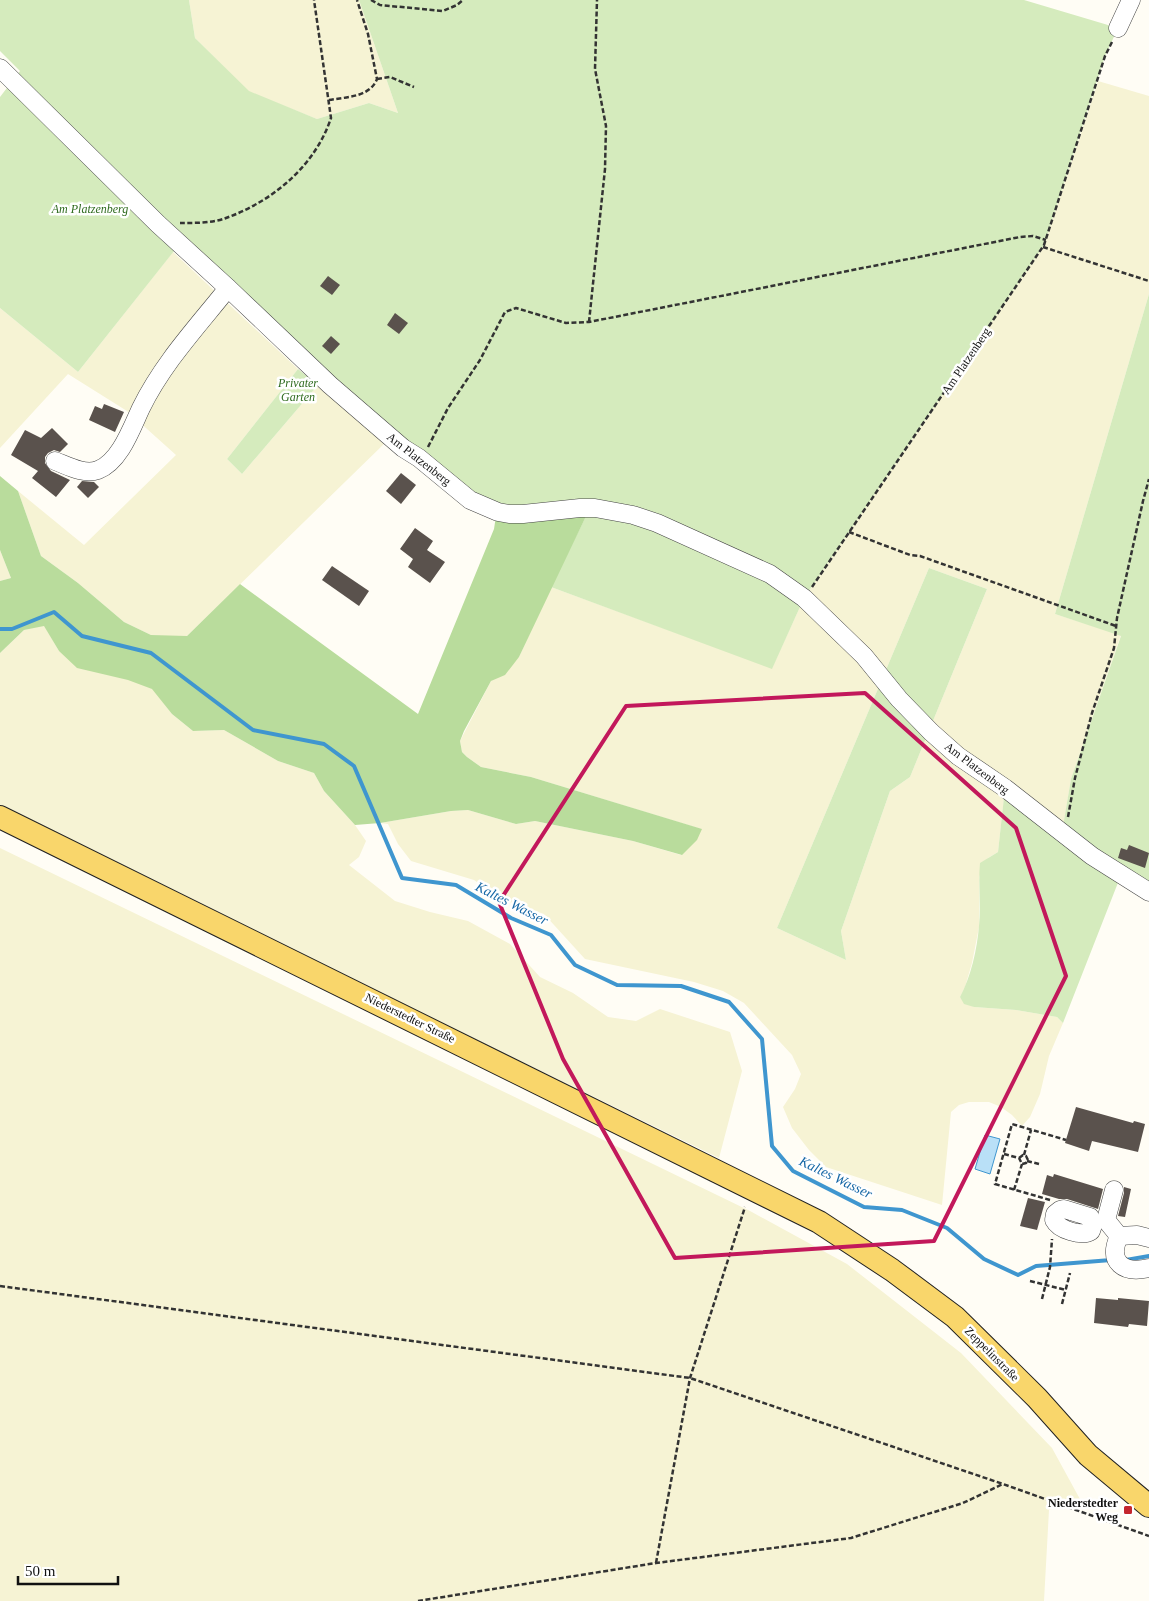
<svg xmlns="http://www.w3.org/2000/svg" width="1149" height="1601" viewBox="0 0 1149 1601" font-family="'Times New Roman',serif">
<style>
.farmland{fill:#f6f3d4;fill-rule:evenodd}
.green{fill:#d5ebbd}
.forest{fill:#b9dc9c}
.water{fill:#b9e0f7;stroke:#3f96cf}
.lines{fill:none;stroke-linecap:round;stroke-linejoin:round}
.stream{stroke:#3f96cf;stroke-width:4}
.building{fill:#5a524d}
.minor-casing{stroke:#444;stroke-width:19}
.major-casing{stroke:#222;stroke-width:24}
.path{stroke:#333;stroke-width:2.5;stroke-dasharray:5 2.5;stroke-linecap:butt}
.minor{stroke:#fff;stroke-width:18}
.major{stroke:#f9d66b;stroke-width:22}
.marked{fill:none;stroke:#c2185b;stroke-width:4;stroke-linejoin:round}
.poi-dot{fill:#c4262e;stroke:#fff;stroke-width:2}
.labels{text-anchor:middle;stroke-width:5;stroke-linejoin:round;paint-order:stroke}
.park-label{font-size:12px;font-style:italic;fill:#2f6b1f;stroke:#fff}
.street-label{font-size:12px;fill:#111;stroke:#fff}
.poi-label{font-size:12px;font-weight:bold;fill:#111;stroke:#fff;text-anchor:end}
.water-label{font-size:14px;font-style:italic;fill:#1768a6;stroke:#fff}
</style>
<rect width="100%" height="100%" fill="#fffdf5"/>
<g class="farmland">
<polygon points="189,0 359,0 398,113 369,103 317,119 249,92 195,38"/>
<path d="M1098,81l51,15v198l-94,320 66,21 -50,144 -9,54 -57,-44 -7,63 -10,6 -9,19v50l-7,36 -7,24 -5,10 14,10 42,3 41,7 6,6 -14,33 -9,38 -10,23 -8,9 -10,-11 -11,-8 -12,-5h-20l-10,3 -8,7 -9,93 -116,-38 -17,-17 -17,-22 -9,-21 12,-18 6,-15 -9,-19 -48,-52 -21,-12 -29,-9 -109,-23 -41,-45 -43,-15 -27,-19 -63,-19 -13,-17 -10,-20 -8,-1 71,-12 17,-1 48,14 19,-3 98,20 48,14 20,-26 -170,-52 -50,-10 -14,-10 -5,-5 -2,-11 31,-60 28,-24 32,-70 221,81 32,-70 240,-353zM929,568l58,21 -77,188 -20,14 -49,140 5,29 -69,-32z"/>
<polygon points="173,252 298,369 227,459 242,474 318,385 386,442 187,636 167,637 151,635 124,622 78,583 41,556 18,491 84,545 176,455 127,411 68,374 0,448 0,308 78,372"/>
<polygon points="0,550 11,578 0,581"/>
<polygon points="44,625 59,651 153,689 172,714 193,731 224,730 278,761 314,773 324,791 355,825 366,841 359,857 349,865 395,901 430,912 468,921 510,944 540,977 573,993 608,1017 636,1021 660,1009 730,1032 742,1071 719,1158 0,807 0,653 24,630"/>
<polygon points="0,848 750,1211 847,1264 961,1353 1052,1448 1081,1501 1049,1510 1044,1601 0,1601"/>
</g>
<g class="green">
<polygon points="0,0 189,0 195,38 249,91 317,119 369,103 398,113 359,0 1024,0 1118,28 1105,56 1044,245 804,598 772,669 551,587 588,512 494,509 439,471 182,241 78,372 0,308 0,97 20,71 0,51"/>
<path d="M1149,294v598l-28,-17 -58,148 -6,-6 -41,-7 -42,-3 -10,-3 -4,-7c11,-21 17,-47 19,-71 2,-21 -1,-42 1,-63l18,-11 7,-64 57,44 9,-53 50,-143 -66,-22z"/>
<polygon points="298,369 318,385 242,474 227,459"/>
<polygon points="929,568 987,589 910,777 890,791 841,931 846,960 777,928"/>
</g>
<polygon class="forest" points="0,476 18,491 41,556 78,583 124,622 151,635 187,636 240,584 418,714 494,529 496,516 588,512 519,657 505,675 491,681 464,731 460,741 462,752 467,757 481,767 531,777 702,829 697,840 682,855 633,841 535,821 516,824 468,810 451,811 380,823 355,825 324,791 314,773 278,761 224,730 193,731 172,714 152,689 128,680 77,668 59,651 44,626 24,630 0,653 0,581 11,578 0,550"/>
<polygon class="water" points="985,1135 1000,1139 990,1174 975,1169"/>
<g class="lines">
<g class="stream">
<polyline points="0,629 12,629 54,612 82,636 151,653 253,730 324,744 354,766 402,878 456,885 511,918 551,935 575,965 617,985 681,986 729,1002 762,1039 772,1146 793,1171 864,1207 902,1210 947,1228 984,1259 1018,1275 1036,1266 1111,1260"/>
<polyline points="1126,1260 1149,1256"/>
</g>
</g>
<g class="building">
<polygon points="328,276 340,285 332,295 320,286"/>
<polygon points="395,313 408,323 399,334 387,325"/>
<polygon points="331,336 340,344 331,354 322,346"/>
<polygon points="104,404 124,412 115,432 89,420 95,406 102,409"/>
<polygon points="52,428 68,444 60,452 54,450 48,453 45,457 45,463 51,471 70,480 56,497 32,478 38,471 11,455 25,430 41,438"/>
<polygon points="401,473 416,485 401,504 386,491"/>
<polygon points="82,481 94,482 99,487 88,498 77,487"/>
<polygon points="415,528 433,541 427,550 445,562 430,583 408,567 413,559 400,549"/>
<polygon points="332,566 369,591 359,606 322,580"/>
<polygon points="1129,845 1149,853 1145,868 1118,858 1121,848 1127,850"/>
<polygon points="1076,1107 1133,1123 1134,1121 1145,1124 1138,1152 1092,1141 1089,1151 1065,1143"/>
<polygon points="1054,1174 1103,1189 1098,1209 1067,1199 1059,1199 1042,1194 1047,1175 1053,1177"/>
<polygon points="1124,1187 1131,1189 1125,1217 1118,1216 1124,1193"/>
<polygon points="1028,1198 1045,1202 1037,1230 1020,1226"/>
<polygon points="1096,1298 1118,1300 1118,1298 1149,1301 1147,1326 1129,1324 1128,1327 1094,1323"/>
</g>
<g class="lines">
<g class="minor-casing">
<g id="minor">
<polyline points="1118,28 1131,0"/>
<polyline points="0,68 158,224 228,288 330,385 403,448 419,458 470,500 498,512 509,514 523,514 580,508 595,508 633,515 657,523 770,574 804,598 864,656 899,699 931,732 958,756 1005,788 1092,856 1149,892"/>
<path d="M55,461c13,5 29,14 43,9 22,-8 34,-43 43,-62 22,-45 56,-81 87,-120"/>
<polyline points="1114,1190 1106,1220 1119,1236 1137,1235 1149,1238"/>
<path d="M1064,1209l26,8 3,8 -2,6c-9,6 -32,-1 -37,-11l1,-6 5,-4z"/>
<path d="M1119,1236c-12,27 5,38 30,32"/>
</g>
</g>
<g class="major-casing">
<polyline id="major" points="0,817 819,1222 892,1270 955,1317 1037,1398 1088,1455 1149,1506"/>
</g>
<g class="path">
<polyline points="371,0 380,5 443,11 457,5 463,0"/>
<polyline points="377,79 390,77 414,87"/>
<path d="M329,100c18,-3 41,-3 48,-21l-9,-45 -11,-34"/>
<path d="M180,223c15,0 33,0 46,-5 47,-17 89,-52 105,-100l-17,-118"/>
<polyline points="1043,247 1149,281"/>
<polyline points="589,322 605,169 606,126 595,69 597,0"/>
<polyline points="428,447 448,408 480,360 505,312 516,308 566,323 589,322 1020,237 1033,236 1046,240"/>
<polyline points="849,532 910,555 920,556 1116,626"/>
<polyline points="812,587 1044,245 1105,56 1113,40"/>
<polyline points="1068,817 1075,778 1092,713 1114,648 1117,618 1143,501 1149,479"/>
<polyline points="1004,1154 1019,1158 1022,1164 1026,1163 1028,1160 1026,1156 1023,1155 1019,1158"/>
<polyline points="1024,1155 1031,1130"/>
<polyline points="1027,1161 1039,1164"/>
<polyline points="1014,1190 1022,1164"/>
<polyline points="1050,1200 995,1184 1012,1124 1066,1140"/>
<polyline points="1030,1281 1066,1290"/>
<polyline points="0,1286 690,1378 1003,1484 1149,1536"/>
<polyline points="1042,1299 1050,1267 1052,1239"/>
<polyline points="1062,1304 1070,1273"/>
<polyline points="656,1563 690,1378 745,1207"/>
<polyline points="418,1601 656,1563 851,1538 963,1503 1003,1484"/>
</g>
<use href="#minor" class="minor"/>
<use href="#major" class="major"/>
</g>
<path class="marked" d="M865,693l151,135 50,148 -132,265 -259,17 -112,-199 -64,-157 127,-196z"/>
<rect class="poi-dot" x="1123" y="1505" width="10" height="10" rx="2.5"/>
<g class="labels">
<g class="park-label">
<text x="90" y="213">Am Platzenberg</text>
<text x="298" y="387">Privater<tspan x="298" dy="14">Garten</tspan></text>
</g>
<g class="street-label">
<text transform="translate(966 361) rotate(-56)" y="4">Am Platzenberg</text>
<text transform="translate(419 459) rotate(38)" y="4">Am Platzenberg</text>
<text transform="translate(977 768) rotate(37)" y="4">Am Platzenberg</text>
<text transform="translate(410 1018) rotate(26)" y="4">Niederstedter Straße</text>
<text transform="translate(992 1354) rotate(45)" y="4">Zeppelinstraße</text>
</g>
<g class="poi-label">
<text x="1118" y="1507">Niederstedter<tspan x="1118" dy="14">Weg</tspan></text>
</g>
<g class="water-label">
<text transform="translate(512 903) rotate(27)" y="5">Kaltes Wasser</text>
<text transform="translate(836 1177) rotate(26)" y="5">Kaltes Wasser</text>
</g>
</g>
<path d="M18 1576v8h100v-8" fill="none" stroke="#111111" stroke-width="2.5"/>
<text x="25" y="1576" font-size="15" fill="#111111" stroke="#ffffff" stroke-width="4" paint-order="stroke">50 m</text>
</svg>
